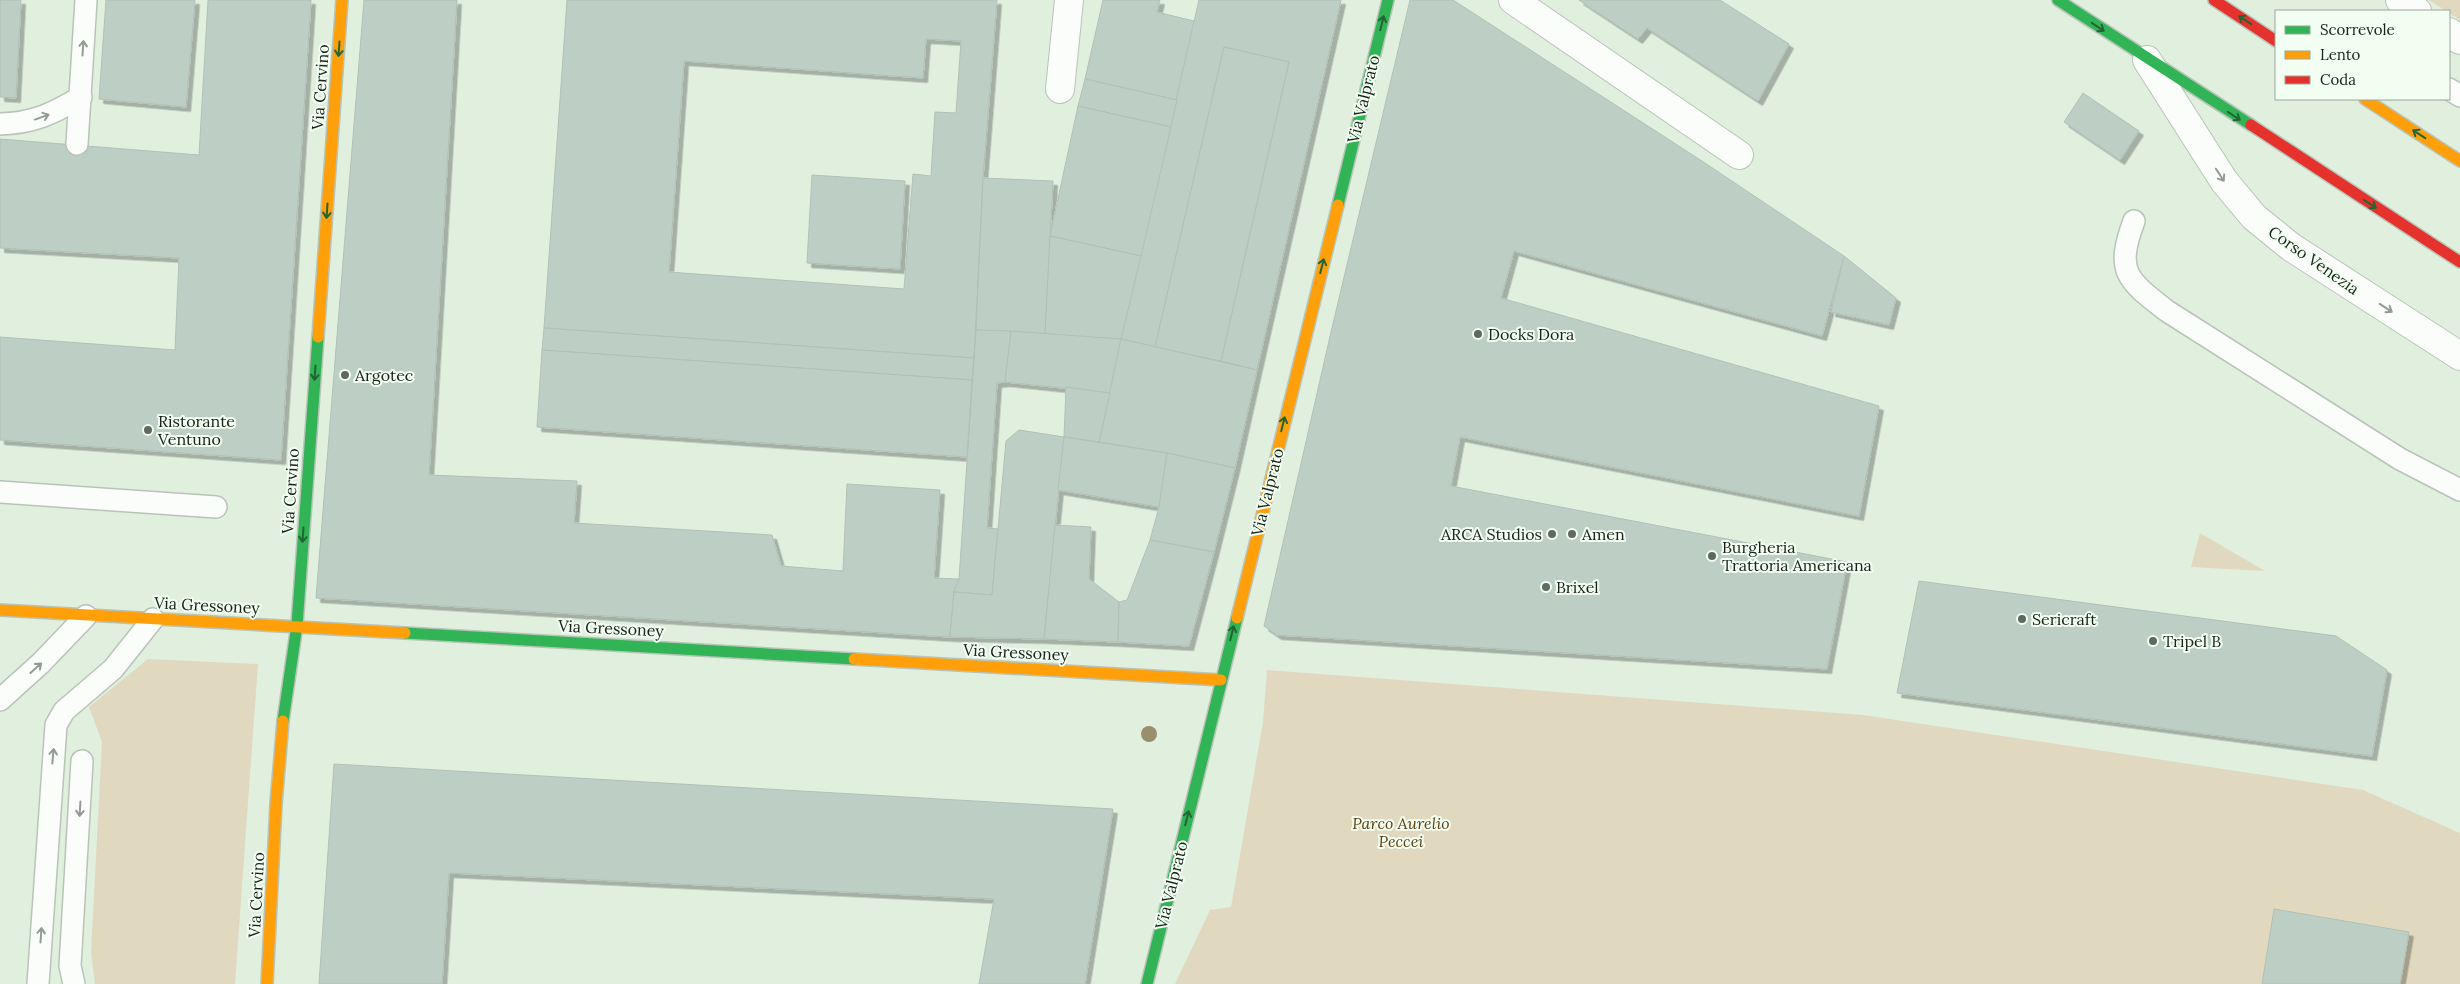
<svg xmlns="http://www.w3.org/2000/svg" width="2460" height="984" viewBox="0 0 2460 984" font-family="Lora,serif">
<style>
.green{fill:#e0d9c0}
.building{fill:#bdcfc5;stroke:#b2c0b7;fill-rule:evenodd;filter:url(#shadow)}
.lines{fill:none;stroke-linecap:round;stroke-linejoin:round}
.lane-casing{stroke:#b9c4b8;stroke-width:24}
.street-casing{stroke:#b9c4b8;stroke-width:30}
.fast-casing{stroke:#b9c4b8;stroke-width:14}
.slow-casing{stroke:#b9c4b8;stroke-width:14}
.jam-casing{stroke:#b9c4b8;stroke-width:14}
.lane{stroke:#fafdfa;stroke-width:21}
.street{stroke:#fafdfa;stroke-width:28}
.fast{stroke:#30b455;stroke-width:11}
.slow{stroke:#ff9f0a;stroke-width:11}
.jam{stroke:#e5322d;stroke-width:11}
.tree{fill:#9a8f6c}
.oneway{stroke:#236433}
.oneway2{stroke:#949a94}
.poi-dot{fill:#5e6a5d;stroke:#f3fef2;stroke-width:2}
.labels{text-anchor:middle;stroke-width:4;stroke-linejoin:round;paint-order:stroke}
.street-label{font-size:16px;fill:#182217;stroke:#f3fef2}
.poi-label{font-size:16px;fill:#182217;stroke:#f3fef2;text-anchor:start}
.park-label{font-size:16px;font-style:italic;fill:#5f400e;stroke:#f3fef2}
</style>
<defs>
<filter id="shadow"><feDropShadow dx="4.5" dy="4.5" stdDeviation="0" flood-color="#0004"/></filter>
</defs>
<rect width="100%" height="100%" fill="#e1efdf"/>
<g class="green">
<polygon points="2429,0 2460,0 2460,20"/>
<polygon points="2200,533 2265,571 2191,567"/>
<polygon points="148,659 258,664 235,984 95,984 91,952 102,742 89,707"/>
<polygon points="1267,670 1863,715 2363,790 2460,833 2460,984 1175,984 1210,910 1231,907 1263,722"/>
</g>
<g class="building">
<polygon points="0,0 21,0 16,98 0,97"/>
<polygon points="106,0 195,0 186,107 99,99"/>
<polygon points="208,0 311,0 281,460 0,440 0,337 175,350 179,258 0,248 0,139 199,155"/>
<polygon points="364,0 457,0 429,475 577,481 574,523 772,535 781,566 843,571 847,484 940,490 934,578 959,579 954,592 950,637 316,598"/>
<path d="M567,0h430l-14,178 -9,180 -430,-30zM926,39l35,2 -5,72 -21,-1 -4,64 -18,-2 -9,115 -235,-17 15,-211 239,17z"/>
<polygon points="1103,0 1160,0 1157,12 1194,21 1177,100 1085,79"/>
<polygon points="1199,0 1341,0 1257,370 1221,361 1289,62 1224,47 1155,347 1121,339"/>
<polygon points="1410,0 1453,0 1702,161 1844,256 1822,336 1514,251 1501,298 1879,406 1859,516 1460,437 1451,486 1847,562 1827,669 1277,635 1264,626 1331,332"/>
<polygon points="1579,0 1720,0 1789,44 1758,101 1647,28 1638,39"/>
<polygon points="1224,47 1289,62 1221,361 1155,347"/>
<polygon points="1085,79 1177,100 1171,127 1078,106"/>
<polygon points="2083,93 2139,131 2120,160 2064,122"/>
<polygon points="1078,106 1171,127 1141,256 1050,236"/>
<polygon points="812,175 905,181 900,269 807,263"/>
<polygon points="983,178 1053,181 1045,335 976,330"/>
<polygon points="1050,236 1141,256 1121,339 1045,335"/>
<polygon points="1844,256 1896,298 1889,325 1831,312"/>
<polygon points="544,328 974,358 972,380 542,350"/>
<polygon points="976,330 1011,331 1005,382 997,383 987,528 998,529 992,595 954,592 959,579"/>
<polygon points="1011,331 1121,339 1110,393 1005,382"/>
<polygon points="1121,339 1257,370 1235,468 1167,453 1099,442"/>
<polygon points="542,350 972,380 967,457 537,427"/>
<polygon points="1066,387 1110,393 1099,442 1064,437"/>
<polygon points="1019,430 1064,437 1044,639 950,637 954,592 992,595 1006,441"/>
<polygon points="1064,437 1167,453 1159,507 1058,490"/>
<polygon points="1167,453 1235,468 1214,552 1150,540 1159,507"/>
<polygon points="1055,525 1091,527 1089,579 1119,602 1118,642 1044,639"/>
<polygon points="1150,540 1214,552 1189,646 1118,642 1119,602 1127,600"/>
<polygon points="1919,581 2336,636 2387,670 2372,756 1897,693"/>
<polygon points="334,764 1113,809 1085,984 979,984 994,899 449,873 442,984 319,984"/>
<polygon points="2274,909 2409,932 2400,984 2262,984"/>
</g>
<g class="lines">
<g class="lane-casing">
<g id="lane">
<polyline points="2449,89 2460,96"/>
<path d="M0,124c34,-1 52,-10 81,-27"/>
<polyline points="77,144 86,0"/>
<path d="M2134,221c-19,51 -7,59 33,90l233,148 60,31"/>
<polyline points="0,492 216,507"/>
<polyline points="0,700 41,663 86,616"/>
<polyline points="38,984 56,725 64,711 113,669 153,619"/>
<polyline points="74,984 70,966 82,761"/>
</g>
</g>
<g class="street-casing">
<g id="street">
<polyline points="1513,0 1739,155"/>
<polyline points="2400,0 2417,11"/>
<polyline points="2449,32 2460,40"/>
<polyline points="2147,60 2224,181 2254,217 2291,247 2460,356"/>
<polyline points="1060,89 1069,0"/>
</g>
</g>
<g class="fast-casing">
<g id="fast">
<polyline points="2058,0 2251,125"/>
<polyline points="1338,205 1388,0"/>
<polyline points="405,633 854,659"/>
<polyline points="283,721 297,625 318,337"/>
<polyline points="1147,984 1237,618"/>
</g>
</g>
<g class="slow-casing">
<g id="slow">
<polyline points="2365,99 2460,161"/>
<polyline points="318,337 342,0"/>
<polyline points="0,610 405,633"/>
<polyline points="1237,618 1338,205"/>
<polyline points="854,659 1221,680"/>
<polyline points="267,984 276,804 283,721"/>
</g>
</g>
<g class="jam-casing">
<g id="jam">
<polyline points="2214,0 2276,41"/>
<polyline points="2251,125 2460,262"/>
</g>
</g>
<use href="#lane" class="lane"/>
<use href="#street" class="street"/>
<use href="#fast" class="fast"/>
<use href="#slow" class="slow"/>
<use href="#jam" class="jam"/>
</g>
<circle class="tree" cx="1149" cy="734" r="8"/>
<defs><path id="oneway-shaft" d="M-6 0H5M1.5-3L5.5 0L1.5 3" fill="none" stroke-width="1.6" stroke-linecap="round" stroke-linejoin="round" transform="scale(1.25)"/></defs>
<g class="oneway">
<use href="#oneway-shaft" transform="translate(2245 20) rotate(-147)"/>
<use href="#oneway-shaft" transform="translate(1382 23) rotate(-76)"/>
<use href="#oneway-shaft" transform="translate(2098 27) rotate(34)"/>
<use href="#oneway-shaft" transform="translate(339 49) rotate(94)"/>
<use href="#oneway-shaft" transform="translate(2234 116) rotate(33)"/>
<use href="#oneway-shaft" transform="translate(2419 134) rotate(-147)"/>
<use href="#oneway-shaft" transform="translate(2370 204) rotate(33)"/>
<use href="#oneway-shaft" transform="translate(327 211) rotate(94)"/>
<use href="#oneway-shaft" transform="translate(1322 266) rotate(-76)"/>
<use href="#oneway-shaft" transform="translate(315 373) rotate(94)"/>
<use href="#oneway-shaft" transform="translate(1283 424) rotate(-76)"/>
<use href="#oneway-shaft" transform="translate(303 535) rotate(94)"/>
<use href="#oneway-shaft" transform="translate(1232 633) rotate(-76)"/>
<use href="#oneway-shaft" transform="translate(1187 818) rotate(-76)"/>
</g>
<g class="oneway2">
<use href="#oneway-shaft" transform="translate(83 48) rotate(-86)"/>
<use href="#oneway-shaft" transform="translate(42 117) rotate(-20)"/>
<use href="#oneway-shaft" transform="translate(2220 175) rotate(57)"/>
<use href="#oneway-shaft" transform="translate(2386 308) rotate(33)"/>
<use href="#oneway-shaft" transform="translate(36 668) rotate(-42)"/>
<use href="#oneway-shaft" transform="translate(53 756) rotate(-85)"/>
<use href="#oneway-shaft" transform="translate(80 809) rotate(93)"/>
<use href="#oneway-shaft" transform="translate(41 935) rotate(-86)"/>
</g>
<g class="poi-dot">
<circle cx="1478" cy="334" r="5"/>
<circle cx="345" cy="375" r="5"/>
<circle cx="148" cy="430" r="5"/>
<circle cx="1552" cy="534" r="5"/>
<circle cx="1572" cy="534" r="5"/>
<circle cx="1712" cy="556" r="5"/>
<circle cx="1546" cy="587" r="5"/>
<circle cx="2022" cy="619" r="5"/>
<circle cx="2153" cy="641" r="5"/>
</g>
<g class="labels">
<g class="street-label">
<text transform="translate(320 87) rotate(-86)" y="6">Via Cervino</text>
<text transform="translate(1363 99) rotate(-76)" y="6">Via Valprato</text>
<text transform="translate(2314 260) rotate(35)" y="6">Corso Venezia</text>
<text transform="translate(290 491) rotate(-86)" y="6">Via Cervino</text>
<text transform="translate(1267 492) rotate(-76)" y="6">Via Valprato</text>
<text transform="translate(207 605) rotate(3)" y="6">Via Gressoney</text>
<text transform="translate(611 628) rotate(3)" y="6">Via Gressoney</text>
<text transform="translate(1016 652) rotate(3)" y="6">Via Gressoney</text>
<text transform="translate(1171 885) rotate(-76)" y="6">Via Valprato</text>
<text transform="translate(256 895) rotate(-87)" y="6">Via Cervino</text>
</g>
<g class="poi-label">
<text x="1488" y="340">Docks Dora</text>
<text x="355" y="381">Argotec</text>
<text x="158" y="427">Ristorante<tspan x="158" dy="18">Ventuno</tspan></text>
<text x="1542" y="540" text-anchor="end">ARCA Studios</text>
<text x="1582" y="540">Amen</text>
<text x="1722" y="553">Burgheria<tspan x="1722" dy="18">Trattoria Americana</tspan></text>
<text x="1556" y="593">Brixel</text>
<text x="2032" y="625">Sericraft</text>
<text x="2163" y="647">Tripel B</text>
</g>
<g class="park-label">
<text x="1401" y="829">Parco Aurelio<tspan x="1401" dy="18">Peccei</tspan></text>
</g>
</g>
<rect x="2275" y="10" width="175" height="90" fill="#f3fef2" stroke="#9ba69a"/>
<rect x="2285" y="26" width="25" height="8" fill="#30b455" stroke="#9ba69a"/>
<text x="2320" y="35" font-size="15" fill="#182217">Scorrevole</text>
<rect x="2285" y="51" width="25" height="8" fill="#ff9f0a" stroke="#9ba69a"/>
<text x="2320" y="60" font-size="15" fill="#182217">Lento</text>
<rect x="2285" y="76" width="25" height="8" fill="#e5322d" stroke="#9ba69a"/>
<text x="2320" y="85" font-size="15" fill="#182217">Coda</text>
</svg>
